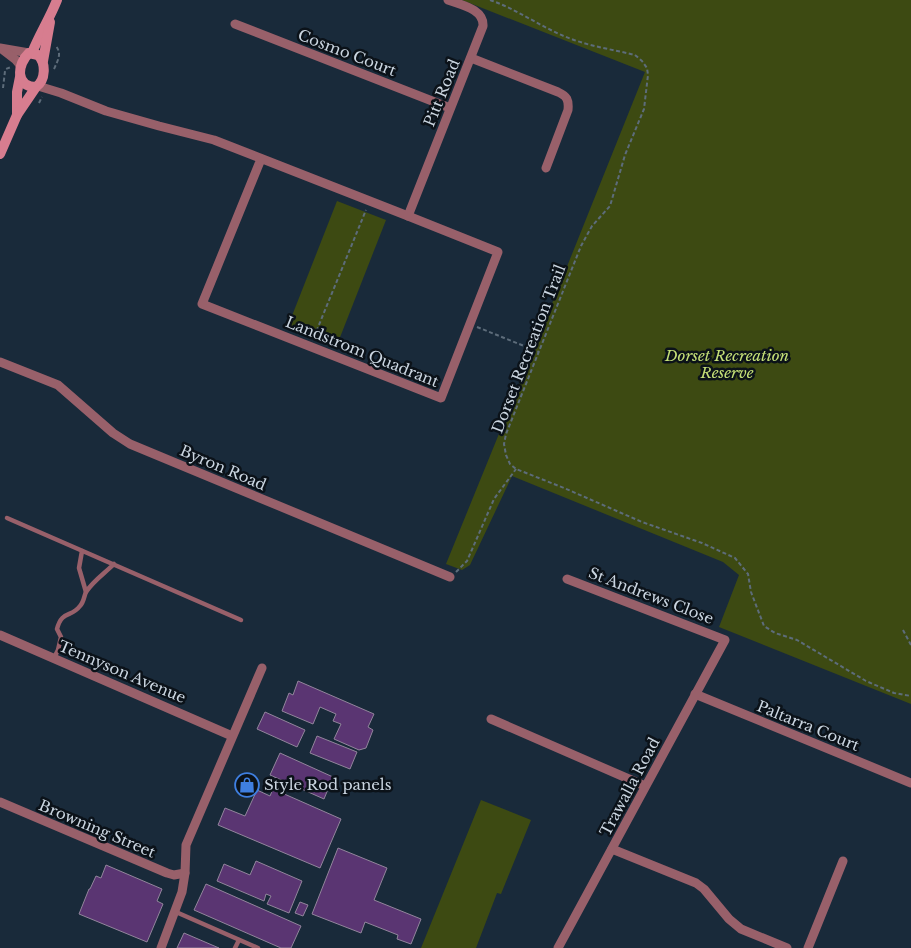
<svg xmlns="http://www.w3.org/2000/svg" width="911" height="948" viewBox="0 0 911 948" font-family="'Libre Baskerville',serif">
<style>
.green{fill:#3d4a12}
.building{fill:#5a3572;stroke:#92859c}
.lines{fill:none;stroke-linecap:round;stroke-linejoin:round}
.path{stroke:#5d6c7a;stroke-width:2;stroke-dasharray:4 2.5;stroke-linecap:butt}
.lane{stroke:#98606a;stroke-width:4.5}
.street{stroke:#98606a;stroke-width:9}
.secondary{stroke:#d77d8f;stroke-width:10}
.labels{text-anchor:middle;stroke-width:5;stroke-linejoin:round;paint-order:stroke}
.street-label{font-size:15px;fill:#cad5e0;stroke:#0b1219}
.park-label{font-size:15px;font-style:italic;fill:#c5e077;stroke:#0b1219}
.poi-label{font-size:15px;fill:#cad5e0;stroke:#0b1219;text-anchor:start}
</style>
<rect width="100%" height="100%" fill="#192a3a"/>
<g class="green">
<polygon points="462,0 911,0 911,704 719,627 739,575 723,562 512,476 470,565 462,570 446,564 562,279 645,72"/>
<polygon points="337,201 386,220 337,345 288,326"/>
<polygon points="481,800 531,820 501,894 497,893 476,948 421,948"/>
</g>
<g class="building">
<polygon points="298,681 374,714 368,727 373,730 366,748 359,750 334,739 341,724 333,721 336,714 320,707 313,724 282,711 289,693 293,695"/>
<polygon points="265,712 305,730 297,747 257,729"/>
<polygon points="317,736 357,752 350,769 310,753"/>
<polygon points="280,753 333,777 324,799 270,775"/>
<polygon points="273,789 341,819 320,868 218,825 225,808 245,816 257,790 270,796"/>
<polygon points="338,848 387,868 374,900 421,919 411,944 397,939 398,935 365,922 361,933 312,914"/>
<polygon points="256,861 302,881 289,913 267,904 271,896 266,894 264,901 217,881 224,864 250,875"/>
<polygon points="106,865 162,889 157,901 163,904 147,942 79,914 89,889 90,889 96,876 101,878"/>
<polygon points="206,884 301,926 291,948 281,948 194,910"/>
<polygon points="300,902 308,905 303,916 295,913"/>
<polygon points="184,933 219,948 177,948"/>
</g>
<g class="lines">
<g class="path">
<path d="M490,0c29,10 55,30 84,40 20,7 41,10 61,15l7,6 5,7 1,7 -4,34 -19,46 -15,51 -18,20 -11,20 -75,188 -2,10 2,11 4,9 6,5 48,19 78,34 60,21 33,15 13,16 3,18 13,34 11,7 22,7 69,41 28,12 17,3"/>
<path d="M54,69c4,-9 8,-15 2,-23"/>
<polyline points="3,88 5,71 6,69 11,67"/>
<polyline points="39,103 42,97"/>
<polyline points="477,327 539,352"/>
<polyline points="314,337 366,210"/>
<polyline points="456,572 467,561 494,499 516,469"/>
<polyline points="903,630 911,645"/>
</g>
<g class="lane">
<polyline points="7,518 241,620"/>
<polyline points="82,551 79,568 86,592"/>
<path d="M54,658l4,-8 3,-13 -4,-8c5,-19 14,-11 23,-23 4,-4 4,-10 6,-14 7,-11 19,-19 28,-28"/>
<polyline points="176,912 258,948"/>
<polyline points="235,948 239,940"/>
</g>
<g class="street">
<polyline points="235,24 450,108"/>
<polyline points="0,48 29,53"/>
<polyline points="3,50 16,60 21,66"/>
<path d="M471,58l87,34c9,4 11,8 10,18l-22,58"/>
<polyline points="38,86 61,93 106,111 159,126 214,140 408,216 498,252 441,398 202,304 261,159"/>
<path d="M408,216l75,-190c1,-17 -22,-21 -35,-26"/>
<polyline points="0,362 58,385 113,433 130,444 450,577"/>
<polyline points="0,635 232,736"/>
<polyline points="695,694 911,783"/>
<polyline points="491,719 645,786"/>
<polyline points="0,802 167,873 174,875 185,873"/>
<polyline points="612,849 696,883 704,889 729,919 741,929 787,948"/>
<polyline points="161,948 182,892 185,873 186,845 262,668"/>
<polyline points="558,948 725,640 567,579"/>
<polyline points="808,948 843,861"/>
</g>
<g class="secondary">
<path d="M32,53c7,-18 18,-35 25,-53"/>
<polyline points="43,61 50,22"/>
<polyline points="17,115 17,92 20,77"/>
<path d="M0,154l17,-39 19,-28c10,-7 10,-24 2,-32l-9,-2c-12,11 -14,34 7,34"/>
</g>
</g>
<defs>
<g id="shop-ring" transform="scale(1.25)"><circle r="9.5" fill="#0b1219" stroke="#3f7fe0" stroke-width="1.5"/><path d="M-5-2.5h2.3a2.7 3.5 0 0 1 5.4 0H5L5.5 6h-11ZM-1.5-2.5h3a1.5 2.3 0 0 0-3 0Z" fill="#3f7fe0"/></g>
</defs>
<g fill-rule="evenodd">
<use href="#shop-ring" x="247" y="785"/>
</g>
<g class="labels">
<g class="street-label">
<text transform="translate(347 53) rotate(21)" y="5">Cosmo Court</text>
<text transform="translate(442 93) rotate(-68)" y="5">Pitt Road</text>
<text transform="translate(529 349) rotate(-69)" y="5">Dorset Recreation Trail</text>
<text transform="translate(362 352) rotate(22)" y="5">Landstrom Quadrant</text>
<text transform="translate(223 468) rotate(23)" y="5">Byron Road</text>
<text transform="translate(651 596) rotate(21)" y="5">St Andrews Close</text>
<text transform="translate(122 672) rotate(23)" y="5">Tennyson Avenue</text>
<text transform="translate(808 726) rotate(22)" y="5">Paltarra Court</text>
<text transform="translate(630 787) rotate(-62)" y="5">Trawalla Road</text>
<text transform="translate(97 829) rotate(23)" y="5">Browning Street</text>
</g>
<g class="park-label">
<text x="727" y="361">Dorset Recreation<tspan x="727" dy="17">Reserve</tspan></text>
</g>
<g class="poi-label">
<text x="264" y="790">Style Rod panels</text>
</g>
</g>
</svg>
